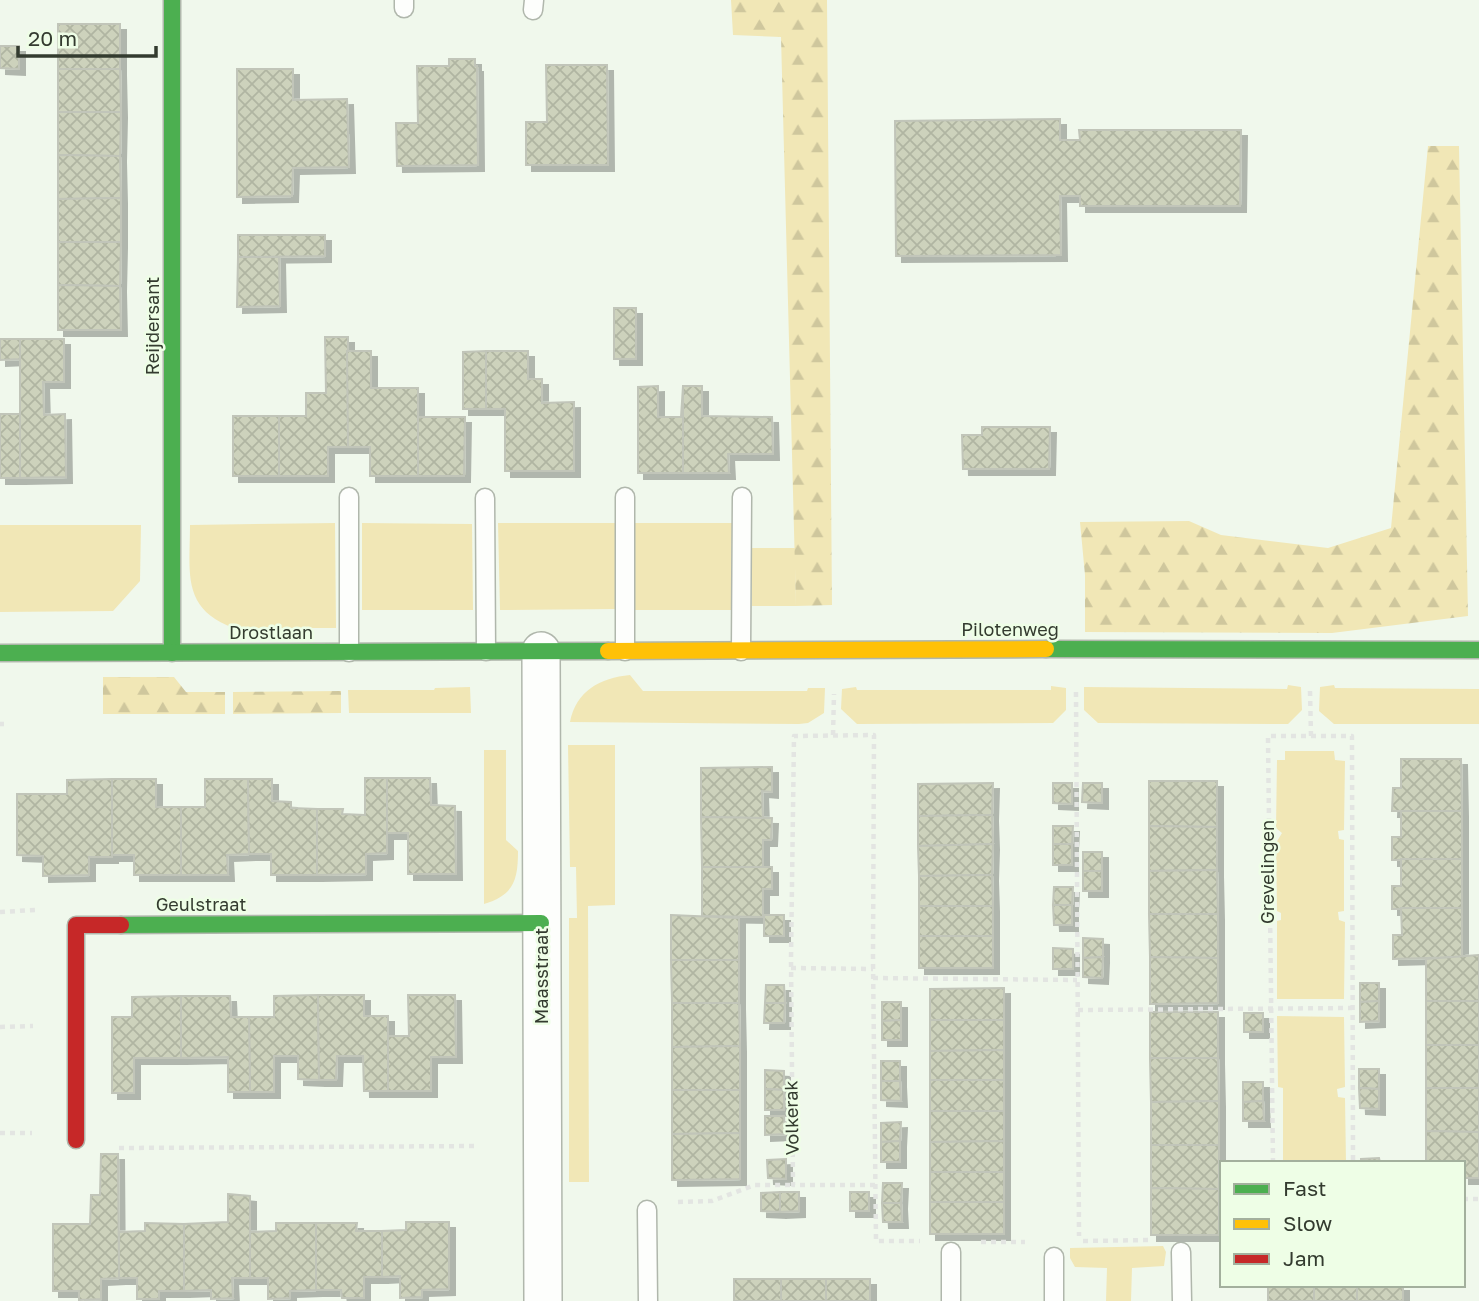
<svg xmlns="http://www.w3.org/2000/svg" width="1479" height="1301" viewBox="0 0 1479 1301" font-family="'Golos Text',sans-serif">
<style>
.grass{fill:#f1e7b6}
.forest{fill:url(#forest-firs)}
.building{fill:url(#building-cross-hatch);stroke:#c1c5b9;stroke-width:2;filter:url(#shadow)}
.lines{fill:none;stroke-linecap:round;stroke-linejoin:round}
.lane-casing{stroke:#b0b7ac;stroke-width:21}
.street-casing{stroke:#b0b7ac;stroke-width:40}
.fast-casing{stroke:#b0b7ac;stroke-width:19}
.slow-casing{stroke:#b0b7ac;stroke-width:19}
.jam-casing{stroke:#b0b7ac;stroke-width:19}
.path{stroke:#e3e5e2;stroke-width:4.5;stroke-dasharray:5 5;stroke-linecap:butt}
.lane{stroke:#fdfefc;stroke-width:18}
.street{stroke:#fdfefc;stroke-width:37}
.fast{stroke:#4caf50;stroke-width:16}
.slow{stroke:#ffc107;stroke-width:16}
.jam{stroke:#c62828;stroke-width:16}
.labels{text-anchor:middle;stroke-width:5;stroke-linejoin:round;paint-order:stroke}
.street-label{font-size:18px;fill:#333b2f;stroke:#eefee6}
</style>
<defs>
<pattern id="forest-firs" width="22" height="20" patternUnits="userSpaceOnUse" patternTransform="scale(1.75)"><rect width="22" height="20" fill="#f1e7b6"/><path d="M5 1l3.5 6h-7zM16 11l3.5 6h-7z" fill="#cfc79d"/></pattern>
<pattern id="building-cross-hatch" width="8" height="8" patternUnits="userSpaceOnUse" patternTransform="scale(1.75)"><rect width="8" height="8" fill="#cdd2bc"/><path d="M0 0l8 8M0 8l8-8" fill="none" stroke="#b0b5a2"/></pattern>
<filter id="shadow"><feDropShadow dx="6" dy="6" stdDeviation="0" flood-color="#0004"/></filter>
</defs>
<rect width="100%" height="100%" fill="#f0f8ec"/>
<g class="grass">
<path d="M335,523l1,105h-102c-53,-19 -44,-56 -44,-103z"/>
<polygon points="362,523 472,524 473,610 362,610"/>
<polygon points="498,523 615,523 616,609 500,610"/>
<polygon points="635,523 732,523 731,610 635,610"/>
<polygon points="0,525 141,525 140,581 113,611 0,612"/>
<polygon points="752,548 795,548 796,606 752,606"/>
<path d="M630,675l13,16h164l1,-3h17l-1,25 -16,10 -9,1 -229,-2c6,-31 30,-44 60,-47z"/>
<polygon points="1288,685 1301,687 1302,710 1288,724 1098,723 1084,710 1084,687 1287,689"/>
<polygon points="1334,685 1335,688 1479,689 1479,724 1334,724 1319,711 1320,687"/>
<polygon points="1051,686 1066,688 1066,710 1053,723 857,724 841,709 842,689 856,687 857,690 1051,690"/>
<polygon points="470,687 471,713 349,713 348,690 434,690 435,688"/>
<polygon points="568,745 615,745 615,905 588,906 589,1182 569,1182 569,918 577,918 576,867 570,867"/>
<path d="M484,750h22v90l12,11c0,29 -4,44 -34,53z"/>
<polygon points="1285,751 1334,751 1335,760 1345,761 1344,830 1338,831 1339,839 1344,840 1344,911 1338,912 1339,920 1345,922 1344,999 1277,999 1277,921 1281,920 1281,913 1277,911 1276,843 1282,833 1276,828 1277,760 1285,760"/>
<polygon points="1277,1016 1344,1017 1345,1087 1337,1089 1338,1097 1345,1098 1346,1163 1283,1163 1283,1088 1278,1087"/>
<polygon points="1163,1246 1166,1252 1164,1266 1132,1268 1131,1301 1106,1301 1107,1268 1075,1267 1070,1258 1070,1248"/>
</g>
<g class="forest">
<polygon points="731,0 827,0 832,605 796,606 781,37 733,35"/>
<polygon points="1428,146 1459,146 1468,616 1332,633 1085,632 1085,575 1080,522 1189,521 1221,535 1328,548 1391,528"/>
<polygon points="103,677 174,677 186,692 225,692 225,714 103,714"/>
<polygon points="341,691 341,713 233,714 233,692"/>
</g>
<g class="building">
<rect x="58" y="24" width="62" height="45"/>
<polygon points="0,46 19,46 19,69 0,68"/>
<polygon points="449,59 475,59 475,66 477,66 478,165 397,166 396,123 418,123 417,66 449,66"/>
<polygon points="546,65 607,65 608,165 526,165 526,122 547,122"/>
<polygon points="58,69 120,69 121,112 58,112"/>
<polygon points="237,69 293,69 293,100 347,99 349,167 293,168 292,196 237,197"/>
<polygon points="58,112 121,112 120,156 58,155"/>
<polygon points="1060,119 1060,140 1080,140 1079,130 1241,130 1240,206 1080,206 1080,196 1060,196 1061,255 896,256 895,121"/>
<polygon points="58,155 120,156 121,198 58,199"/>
<polygon points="121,198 121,242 58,242 58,199"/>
<polygon points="238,235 325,235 325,256 238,257"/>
<polygon points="58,242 121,242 120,286 58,285"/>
<polygon points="238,257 279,257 280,306 237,307"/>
<polygon points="58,285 120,286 121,330 58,330"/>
<rect x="614" y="308" width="22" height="51"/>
<polygon points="325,337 348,337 348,447 328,447 328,476 279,476 279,416 306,416 306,393 326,393"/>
<polygon points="0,339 20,339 20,359 0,360"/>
<polygon points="20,339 64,339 64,382 43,382 44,415 65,414 66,477 20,478"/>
<polygon points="347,351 371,351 371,388 418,388 418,476 370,476 370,447 348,447"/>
<polygon points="486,351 528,351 528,379 542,379 542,403 574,402 574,471 505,471 505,409 486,409"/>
<polygon points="486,351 486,409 463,409 463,352"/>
<polygon points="658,386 658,417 681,417 683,386 683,473 638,473 638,387"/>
<polygon points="683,386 702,386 702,416 772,417 773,454 728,454 729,473 683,473"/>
<rect x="0" y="414" width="20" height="64"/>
<rect x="233" y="416" width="46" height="60"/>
<polygon points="418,417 465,417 464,476 418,476"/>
<polygon points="982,427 1050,427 1049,469 963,469 962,435 982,435"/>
<polygon points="1401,759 1461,759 1462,811 1392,811 1393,788 1401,788"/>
<polygon points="772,767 772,792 762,791 763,818 701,817 701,768"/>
<polygon points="365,778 387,778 387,853 366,854 366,874 317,875 317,809 343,809 342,814 365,815"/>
<polygon points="387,778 430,778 431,805 455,806 456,874 408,874 408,833 387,833"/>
<polygon points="112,779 112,857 89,857 89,875 43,876 43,856 17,855 17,794 67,794 67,780"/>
<polygon points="112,779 156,779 156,807 181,807 181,875 134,875 134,855 112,855"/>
<polygon points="205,779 248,779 249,854 227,855 228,875 181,875 181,807 205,807"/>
<polygon points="248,779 272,779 272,801 291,802 291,808 317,809 317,875 271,875 271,854 249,854"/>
<polygon points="1149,781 1217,781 1217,827 1149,826"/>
<polygon points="993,783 992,815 918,816 918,784"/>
<polygon points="1053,783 1072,783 1072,804 1053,803"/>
<polygon points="1083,783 1102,783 1102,803 1082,802"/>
<polygon points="1401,811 1462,811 1462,859 1392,860 1392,837 1401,837"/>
<polygon points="992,815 993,844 918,846 918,816"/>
<polygon points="701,817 772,818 771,840 763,840 763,867 702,867"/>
<polygon points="1053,826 1073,826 1072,844 1053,844"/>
<polygon points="1149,826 1217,827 1217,870 1149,871"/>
<polygon points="993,844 992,875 919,876 918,846"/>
<rect x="1053" y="844" width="19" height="21"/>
<rect x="1083" y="852" width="19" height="19"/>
<polygon points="1401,859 1462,859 1462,908 1392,909 1392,886 1401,886"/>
<polygon points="702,867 772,867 772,889 763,889 763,917 702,916"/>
<polygon points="1217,870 1218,914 1149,914 1149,871"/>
<rect x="1083" y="871" width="19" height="20"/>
<polygon points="992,875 993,906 919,906 919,876"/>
<polygon points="1054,887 1073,887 1072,905 1053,905"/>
<polygon points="1053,905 1072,905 1072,925 1054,925"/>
<rect x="919" y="906" width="74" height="30"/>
<polygon points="1401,908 1462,908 1462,957 1393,959 1393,935 1402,935"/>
<polygon points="1149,914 1218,914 1218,958 1150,957"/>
<polygon points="671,915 739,918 739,960 671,960"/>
<rect x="764" y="915" width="20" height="21"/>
<rect x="919" y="936" width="74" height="32"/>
<polygon points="1083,938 1103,939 1103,957 1083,958"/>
<polygon points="1053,948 1073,949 1073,969 1053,969"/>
<polygon points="1479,955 1479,1001 1426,1001 1426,959"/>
<polygon points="1103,957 1102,978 1083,977 1083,958"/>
<polygon points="1150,957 1218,958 1218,1003 1150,1004"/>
<polygon points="671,960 739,960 739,1003 672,1003"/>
<polygon points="1360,983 1379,983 1379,1001 1360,1002"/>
<polygon points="766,985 784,985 785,1003 765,1003"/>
<polygon points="1004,988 1004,1020 930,1020 930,989"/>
<polygon points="318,995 319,1080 298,1079 298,1056 274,1056 274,1092 250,1092 249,1017 274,1017 274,996"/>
<polygon points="318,995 364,995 364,1016 388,1016 388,1091 364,1091 363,1056 337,1056 336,1080 319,1080"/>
<polygon points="408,995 455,995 456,1057 431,1057 431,1091 388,1091 388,1036 409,1036"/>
<polygon points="181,996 230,996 231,1017 249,1017 250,1092 228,1092 228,1057 181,1058"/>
<polygon points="181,996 181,1058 134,1058 134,1093 112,1093 112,1017 132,1017 132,997"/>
<polygon points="1379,1001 1379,1021 1360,1022 1360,1002"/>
<rect x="1426" y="1001" width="53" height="44"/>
<polygon points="882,1002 901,1002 901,1020 882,1021"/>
<polygon points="672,1003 739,1003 740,1046 672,1047"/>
<polygon points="765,1003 785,1003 784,1023 764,1023"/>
<rect x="1150" y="1012" width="68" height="46"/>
<rect x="1244" y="1013" width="19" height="19"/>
<polygon points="901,1020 901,1040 882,1040 882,1021"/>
<polygon points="930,1020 1004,1020 1004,1050 930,1051"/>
<rect x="1426" y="1045" width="53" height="43"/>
<polygon points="740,1046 740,1090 672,1090 672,1047"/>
<polygon points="1004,1050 1004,1080 930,1080 930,1051"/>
<polygon points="1150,1058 1218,1058 1219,1101 1151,1102"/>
<rect x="881" y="1061" width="19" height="20"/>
<polygon points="1359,1069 1379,1069 1379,1089 1359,1088"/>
<polygon points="765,1070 784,1071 784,1090 765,1089"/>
<rect x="930" y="1080" width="74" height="31"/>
<polygon points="881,1081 900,1081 901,1101 881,1100"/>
<polygon points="1243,1082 1263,1082 1263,1101 1243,1102"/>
<polygon points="1359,1088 1379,1089 1379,1109 1360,1108"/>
<polygon points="1426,1088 1479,1088 1479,1132 1426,1131"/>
<polygon points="765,1089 784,1090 784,1110 765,1110"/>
<polygon points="672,1090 740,1090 740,1133 672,1134"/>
<polygon points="1219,1101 1219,1145 1151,1145 1151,1102"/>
<polygon points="1263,1101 1264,1121 1243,1121 1243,1102"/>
<polygon points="930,1111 1004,1111 1004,1141 930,1142"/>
<polygon points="765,1116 784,1116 785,1134 765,1135"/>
<polygon points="901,1122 900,1141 881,1142 881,1123"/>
<polygon points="1426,1131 1479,1132 1479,1178 1463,1178 1463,1163 1426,1163"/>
<polygon points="740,1133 740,1179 672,1180 672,1134"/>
<polygon points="900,1141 900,1162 881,1162 881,1142"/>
<polygon points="1004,1141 1004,1172 930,1172 930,1142"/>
<polygon points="1151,1145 1219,1145 1219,1189 1151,1188"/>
<polygon points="101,1154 118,1154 119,1278 101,1279 101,1299 79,1300 79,1291 53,1291 53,1224 90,1224 91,1195 100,1195"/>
<polygon points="1379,1158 1380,1163 1361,1163 1361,1159"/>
<polygon points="786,1159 786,1179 768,1178 767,1160"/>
<rect x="930" y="1172" width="74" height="30"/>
<polygon points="883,1183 902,1183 901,1203 882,1203"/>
<polygon points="1151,1188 1219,1189 1219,1235 1151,1235"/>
<polygon points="780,1192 799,1192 799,1211 780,1212"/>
<polygon points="780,1192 780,1212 761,1211 761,1193"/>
<rect x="850" y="1192" width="19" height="19"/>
<polygon points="228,1194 250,1196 250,1278 232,1278 233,1298 211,1299 211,1290 184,1291 184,1224 228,1222"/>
<rect x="930" y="1202" width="74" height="32"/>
<polygon points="882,1203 901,1203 902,1222 883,1222"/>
<polygon points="406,1222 449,1222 449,1289 422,1290 422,1297 400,1298 400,1276 382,1277 382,1231 406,1230"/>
<polygon points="145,1223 184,1224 184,1291 159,1291 159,1299 137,1299 137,1278 119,1278 119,1232 145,1231"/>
<polygon points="276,1223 316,1223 316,1290 290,1291 290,1298 268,1299 268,1278 250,1278 250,1232 276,1231"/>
<polygon points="316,1223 357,1223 356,1231 382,1231 382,1277 364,1277 364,1298 342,1298 341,1290 316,1290"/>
<rect x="734" y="1279" width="47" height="22"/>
<rect x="781" y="1279" width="45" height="22"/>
<rect x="826" y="1279" width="44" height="22"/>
<rect x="1268" y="1285" width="46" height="16"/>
<rect x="1314" y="1285" width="43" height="16"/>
<rect x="1357" y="1285" width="46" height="16"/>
</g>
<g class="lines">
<g class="lane-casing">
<g id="lane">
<polyline points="404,0 404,8"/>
<polyline points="533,10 534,0"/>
<polyline points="349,497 349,652"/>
<polyline points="625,497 625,651"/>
<polyline points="485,498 486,651"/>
<polyline points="741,651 742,497"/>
<polyline points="647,1210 648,1301"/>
<polyline points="951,1252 951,1301"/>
<polyline points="1181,1252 1182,1301"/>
<polyline points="1054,1301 1054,1257"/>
</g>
</g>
<g class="street-casing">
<polyline id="street" points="541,651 543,1301"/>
</g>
<g class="fast-casing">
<g id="fast">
<polyline points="172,0 172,653"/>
<polyline points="1046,649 1479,650"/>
<polyline points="0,653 608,651"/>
<polyline points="121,925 541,923"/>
</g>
</g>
<g class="slow-casing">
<polyline id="slow" points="608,651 1046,649"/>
</g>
<g class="jam-casing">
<polyline id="jam" points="76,1140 76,925 121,925"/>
</g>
<g class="path">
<polyline points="1310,691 1311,736"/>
<polyline points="1076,692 1079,1236"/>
<polyline points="0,724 4,724"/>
<polyline points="833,735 834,694"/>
<polyline points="0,912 35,910"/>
<polyline points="791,968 873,969"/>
<polyline points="873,978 1077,980"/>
<polyline points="1078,1010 1352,1008"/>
<polyline points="0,1027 33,1026"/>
<polyline points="0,1133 32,1133"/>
<polyline points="119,1148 478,1146"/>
<polyline points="1273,1163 1268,736 1352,736 1353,1163"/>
<polyline points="875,1185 793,1185 791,959 794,736 874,735 873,959 876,1241 920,1241"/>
<polyline points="1463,1199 1479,1199"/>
<polyline points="678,1202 712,1201 755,1185 793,1185"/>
<polyline points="1083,1241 1151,1240"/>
<polyline points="981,1242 1025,1242"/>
</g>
<use href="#lane" class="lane"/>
<use href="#street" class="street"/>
<use href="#fast" class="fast"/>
<use href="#slow" class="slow"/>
<use href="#jam" class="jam"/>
</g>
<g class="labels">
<g class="street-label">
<text transform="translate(153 326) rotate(-90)" y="6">Reijdersant</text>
<text x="1010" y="636">Pilotenweg</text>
<text x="271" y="639">Drostlaan</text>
<text transform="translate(1268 872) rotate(-90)" y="6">Grevelingen</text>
<text x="201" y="911">Geulstraat</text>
<text transform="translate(542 976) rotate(-90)" y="6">Maasstraat</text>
<text transform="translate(792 1118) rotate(-91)" y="6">Volkerak</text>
</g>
</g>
<rect x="1220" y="1161" width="245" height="126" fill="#eefee6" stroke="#a3b09d" stroke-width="2"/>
<rect x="1234" y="1184" width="35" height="10" fill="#4caf50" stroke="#a3b09d" stroke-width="2"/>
<text x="1283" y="1196" font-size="21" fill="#333b2f">Fast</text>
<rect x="1234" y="1219" width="35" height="10" fill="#ffc107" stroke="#a3b09d" stroke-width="2"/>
<text x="1283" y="1231" font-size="21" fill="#333b2f">Slow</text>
<rect x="1234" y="1254" width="35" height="10" fill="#c62828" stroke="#a3b09d" stroke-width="2"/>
<text x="1283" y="1266" font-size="21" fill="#333b2f">Jam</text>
<path d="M18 46v10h138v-10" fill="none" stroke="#333b2f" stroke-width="3.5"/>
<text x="28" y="46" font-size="21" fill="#333b2f" stroke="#eefee6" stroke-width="5" paint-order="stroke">20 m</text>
</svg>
